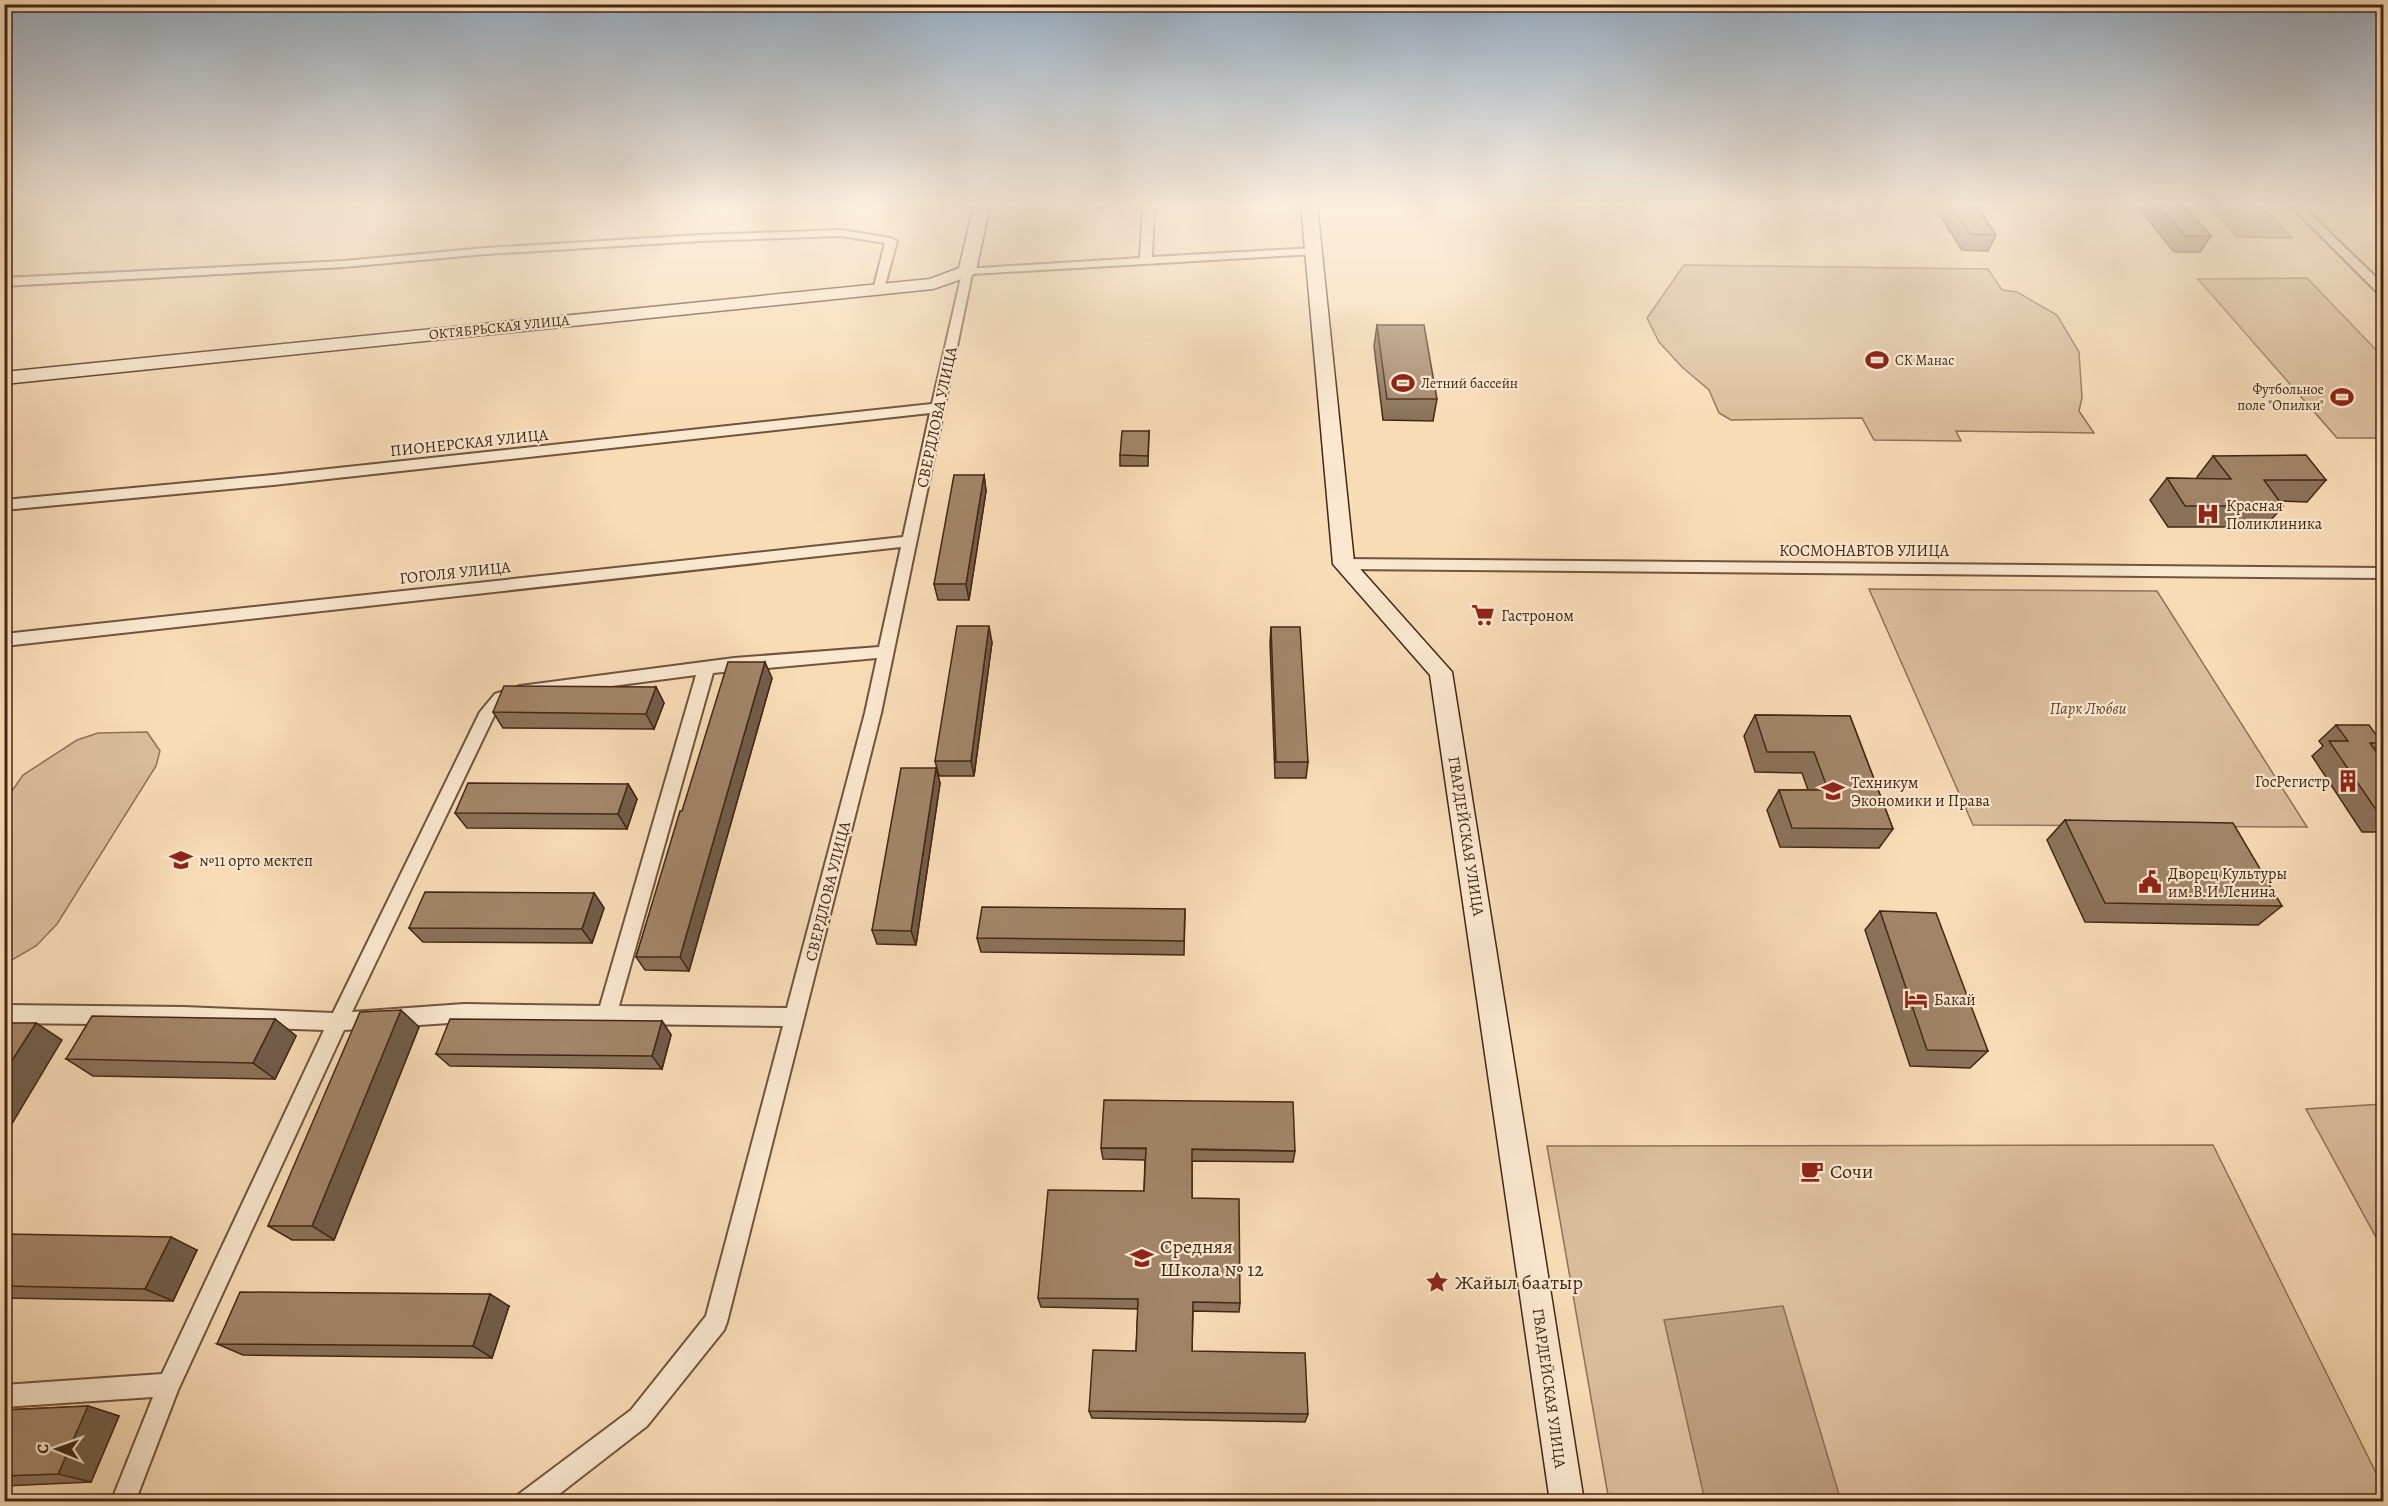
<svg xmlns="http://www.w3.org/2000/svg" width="2388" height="1506" viewBox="0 0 2388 1506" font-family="Alegreya,serif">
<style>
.green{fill:#dabd9b;stroke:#907258;stroke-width:1.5}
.water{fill:#bb9e7f;stroke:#8c6e55;stroke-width:1.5}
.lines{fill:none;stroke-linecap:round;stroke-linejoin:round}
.street-casing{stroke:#72543d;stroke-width:4}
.secondary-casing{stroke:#452615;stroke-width:3}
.street{fill:#fae8d0;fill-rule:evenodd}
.secondary{fill:#fae8d0;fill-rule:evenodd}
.wall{fill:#8b725a;stroke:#452615;stroke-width:1.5}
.shaded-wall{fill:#715d4a;stroke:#452615;stroke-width:1.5}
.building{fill:#a28569;stroke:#452615;stroke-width:1.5}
.labels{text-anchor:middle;stroke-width:4.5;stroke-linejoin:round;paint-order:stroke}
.far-street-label{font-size:14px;fill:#452615;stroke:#fae8d0}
.far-poi-label{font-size:14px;fill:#452615;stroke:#fae8d0;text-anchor:start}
.street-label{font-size:16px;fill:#452615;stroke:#fae8d0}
.poi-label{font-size:16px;fill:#452615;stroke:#fae8d0;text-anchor:start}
.park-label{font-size:16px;font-style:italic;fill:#634430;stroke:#fae8d0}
.near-poi-label{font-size:20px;fill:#452615;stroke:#fae8d0;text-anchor:start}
</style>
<rect width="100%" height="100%" fill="#f8dcb6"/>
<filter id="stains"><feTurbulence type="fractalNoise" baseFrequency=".00333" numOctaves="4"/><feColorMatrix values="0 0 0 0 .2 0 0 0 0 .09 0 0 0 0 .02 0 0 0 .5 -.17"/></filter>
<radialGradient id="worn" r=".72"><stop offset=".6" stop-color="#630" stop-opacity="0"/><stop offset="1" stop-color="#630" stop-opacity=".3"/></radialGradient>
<g class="green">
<polygon points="1684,265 1988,269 2002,290 2017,292 2057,315 2079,352 2082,398 2079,411 2094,433 1956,431 1961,441 1874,440 1862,418 1731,420 1719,413 1709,390 1682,367 1659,342 1647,318"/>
<polygon points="2307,278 2383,357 2383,438 2337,438 2198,279"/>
<polygon points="1869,589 2157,591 2307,827 1973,825"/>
<polygon points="147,732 160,751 156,766 57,924 36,946 5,964 5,801 23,775 77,740 98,733"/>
<polygon points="2383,1104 2384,1104 2383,1250 2306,1109"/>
<polygon points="2213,1145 2383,1487 2383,1501 1609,1501 1547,1146"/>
</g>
<g class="water">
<polygon points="2208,205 2261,205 2292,238 2237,237"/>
<polygon points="1783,1306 1841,1501 1705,1501 1664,1320"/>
</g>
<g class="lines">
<g class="street-casing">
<g id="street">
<path d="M1143,205h11l-2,52 162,-9 6,3 -6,3 -342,20 -91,439 -154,609 -3,8 -77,96 -98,76h-34l4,-8 112,-84 75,-94 77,-290 -319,-4 -120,8 -166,360 -43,112h-24l42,-105 -149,10v-22l158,-11 162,-344 -140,-5 -180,-2v-18l180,2 149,6 147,-301 15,-18 25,-8 214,-28 145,-11 22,-100 -897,99v-12l899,-97 27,-124 -657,72 -269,25v-10l269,-25 659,-71 31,-135 177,-11zM877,658l-12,55 -78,295 -168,-2 94,-333zM696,675l-96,331 -136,-2 -112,8 142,-296 13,-14 13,-4z"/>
<polygon points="2290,205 2301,205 2384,285 2384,295 2380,295"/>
<polygon points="841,230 891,238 897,241 883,293 875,293 873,290 885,243 841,236 701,241 486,254 344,267 4,286 4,278 344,261 486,248 701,235"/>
<polygon points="1344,559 2384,568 2384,578 1344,569 1337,564"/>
</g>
</g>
<g class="secondary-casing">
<g id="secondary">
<polygon points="974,205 990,205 976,271 973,275 933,289 4,384 4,372 930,279 959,268"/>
<polygon points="1301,205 1317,205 1354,562 1452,672 1584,1502 1550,1502 1430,675 1333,564"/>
</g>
</g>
<use href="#street" class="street"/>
<use href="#secondary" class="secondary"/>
</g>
<g class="wall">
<polygon points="1933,205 1976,205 1996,235 1988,251 1962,250"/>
<polygon points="2136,205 2184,205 2211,236 2200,252 2174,252"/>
<polygon points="1377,325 1437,399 1433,421 1383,420 1374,346"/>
<polygon points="1149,431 1148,466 1120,466 1120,455"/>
<polygon points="2213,456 2326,480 2307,502 2280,501 2283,506 2265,527 2168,527 2150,500 2167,478 2198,479 2197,477"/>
<polygon points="984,475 986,491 969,600 938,600 934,584"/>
<polygon points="1271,627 1308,762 1306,778 1275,778 1270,643"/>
<polygon points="992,642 974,776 939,776 935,761"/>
<polygon points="772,678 689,971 645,970 636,957 682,811"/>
<polygon points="656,687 664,703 654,729 503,728 493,712"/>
<polygon points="1755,715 1850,716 1893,829 1879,848 1780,847 1767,810 1779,790 1808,790 1802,773 1755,772 1744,736"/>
<polygon points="2336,725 2382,743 2374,749 2384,763 2384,834 2382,832 2362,832 2312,756 2323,746 2319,741"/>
<polygon points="936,768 940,783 916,945 877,944 872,930"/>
<polygon points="628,784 637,799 627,829 467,828 455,813"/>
<polygon points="2065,820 2282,906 2258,925 2085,922 2047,840"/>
<polygon points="594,893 604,908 592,943 423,942 409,928"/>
<polygon points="1185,909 1184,955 981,952 977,938"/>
<polygon points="1880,911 1988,1051 1970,1068 1910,1066 1865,930"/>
<polygon points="275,1019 296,1036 275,1079 93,1076 66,1059"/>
<polygon points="662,1021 671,1035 662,1069 450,1066 436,1054"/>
<polygon points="419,1027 334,1240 292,1240 268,1226"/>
<polygon points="1101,1148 1295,1151 1293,1162 1192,1161 1192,1198 1240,1303 1239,1312 1193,1311 1192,1351 1308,1414 1305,1422 1092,1418 1089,1411 1136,1351 1138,1309 1041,1307 1038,1298 1144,1191 1145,1160 1103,1159"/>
<polygon points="4,1234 197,1250 173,1301 4,1298"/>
<polygon points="509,1306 492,1358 243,1355 217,1344"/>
<polygon points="88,1406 119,1416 91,1482 4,1486 4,1410"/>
</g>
<g class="shaded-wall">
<polygon points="984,475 986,491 969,600 966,584"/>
<polygon points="989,626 992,642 974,776 971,761"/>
<polygon points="765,662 772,678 689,971 680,957"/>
<polygon points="656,687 664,703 654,729 646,714"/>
<polygon points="936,768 940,783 916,945 911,931"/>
<polygon points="628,784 637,799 627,829 618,814"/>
<polygon points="594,893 604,908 592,943 582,929"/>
<polygon points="401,1010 419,1027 334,1240 312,1226"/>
<polygon points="275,1019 296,1036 275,1079 253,1063"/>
<polygon points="662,1021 671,1035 662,1069 652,1056"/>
<polygon points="36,1023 62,1040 4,1137 4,1073"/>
<polygon points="171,1237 197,1250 173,1301 145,1289"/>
<polygon points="490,1294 509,1306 492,1358 473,1346"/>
<polygon points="88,1406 119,1416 91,1482 58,1474"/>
</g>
<g class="building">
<polygon points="1951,205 1976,205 1996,235 1970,234"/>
<polygon points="2159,205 2184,205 2211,236 2185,236"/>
<polygon points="1377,325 1424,325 1437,399 1387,399"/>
<polygon points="1122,431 1149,431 1148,456 1120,455"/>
<polygon points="2306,455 2326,480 2264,480 2283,506 2185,506 2167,478 2231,479 2213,456"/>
<polygon points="954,475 984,475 966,584 934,584"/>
<polygon points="957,626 989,626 971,761 935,761"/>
<polygon points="1271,627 1300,627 1308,762 1276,762"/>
<polygon points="728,662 765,662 680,957 636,957 680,811 682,811"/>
<polygon points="504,686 507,686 656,687 646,714 493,712"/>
<polygon points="1755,715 1850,716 1893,829 1792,828 1779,790 1828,790 1814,752 1767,752"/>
<polygon points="2336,725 2369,725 2382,743 2370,743 2384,763 2384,817 2381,817 2329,741 2348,741"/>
<polygon points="901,768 936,768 911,931 872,930"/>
<polygon points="468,783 628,784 618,814 455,813"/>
<polygon points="2065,820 2233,823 2282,906 2105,903"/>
<polygon points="425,892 594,893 582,929 409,928"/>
<polygon points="982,907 1185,909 1184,941 977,938"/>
<polygon points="1880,911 1936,913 1988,1051 1927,1050"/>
<polygon points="401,1010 312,1226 268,1226 360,1012"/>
<polygon points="92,1016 275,1019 253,1063 66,1059"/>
<polygon points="450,1019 662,1021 652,1056 436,1054"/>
<polygon points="4,1023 36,1023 4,1073"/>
<polygon points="1104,1100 1293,1102 1295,1151 1192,1149 1192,1198 1239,1199 1240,1303 1193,1302 1192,1351 1305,1353 1308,1414 1089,1411 1093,1350 1136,1351 1138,1299 1038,1298 1048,1190 1144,1191 1146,1148 1101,1148"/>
<polygon points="4,1234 171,1237 145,1289 4,1286"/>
<polygon points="240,1292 490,1294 473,1346 217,1344"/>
<polygon points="88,1406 58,1474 4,1476 4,1410"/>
</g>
<linearGradient id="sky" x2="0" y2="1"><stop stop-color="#96abbe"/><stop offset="0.49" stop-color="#fcefde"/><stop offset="1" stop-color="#fcefde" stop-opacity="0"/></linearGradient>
<rect width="2388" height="416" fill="url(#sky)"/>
<defs>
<g id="stadium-bare" transform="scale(1.8)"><path d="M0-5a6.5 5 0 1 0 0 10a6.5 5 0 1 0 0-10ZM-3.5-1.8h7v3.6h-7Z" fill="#8f2418" stroke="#fae8d0" stroke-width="2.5" paint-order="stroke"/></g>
<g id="hospital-bare" transform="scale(1.8)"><path d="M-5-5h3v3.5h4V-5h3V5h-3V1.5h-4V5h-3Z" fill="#8f2418" stroke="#fae8d0" stroke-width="2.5" paint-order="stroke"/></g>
<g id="supermarket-bare" transform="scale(1.8)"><path d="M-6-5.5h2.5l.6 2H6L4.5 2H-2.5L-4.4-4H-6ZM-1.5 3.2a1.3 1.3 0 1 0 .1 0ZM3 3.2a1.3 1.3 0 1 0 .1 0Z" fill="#8f2418" stroke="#fae8d0" stroke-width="2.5" paint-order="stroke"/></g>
<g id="building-bare" transform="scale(1.8)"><path d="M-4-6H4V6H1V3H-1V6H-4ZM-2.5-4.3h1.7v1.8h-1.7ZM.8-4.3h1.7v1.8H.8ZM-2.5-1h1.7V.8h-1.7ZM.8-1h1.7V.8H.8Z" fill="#8f2418" stroke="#fae8d0" stroke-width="2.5" paint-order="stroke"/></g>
<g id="school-bare" transform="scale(1.8)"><path d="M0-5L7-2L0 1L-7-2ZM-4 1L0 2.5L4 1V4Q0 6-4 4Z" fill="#8f2418" stroke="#fae8d0" stroke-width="2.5" paint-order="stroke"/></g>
<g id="civic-bare" transform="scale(1.8)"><path d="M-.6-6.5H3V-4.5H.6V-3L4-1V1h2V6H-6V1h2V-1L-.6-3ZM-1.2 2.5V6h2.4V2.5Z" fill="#8f2418" stroke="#fae8d0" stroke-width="2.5" paint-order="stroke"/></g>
<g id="hotel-bare" transform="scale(1.8)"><path d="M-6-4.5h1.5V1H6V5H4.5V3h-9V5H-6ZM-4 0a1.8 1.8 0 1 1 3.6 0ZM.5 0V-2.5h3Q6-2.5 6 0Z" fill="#8f2418" stroke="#fae8d0" stroke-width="2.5" paint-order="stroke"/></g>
<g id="cafe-bare" transform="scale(1.8)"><path d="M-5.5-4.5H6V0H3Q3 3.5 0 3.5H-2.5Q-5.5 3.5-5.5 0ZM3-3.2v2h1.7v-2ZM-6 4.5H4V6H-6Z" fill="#8f2418" stroke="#fae8d0" stroke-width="2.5" paint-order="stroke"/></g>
<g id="sight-bare" transform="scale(1.8)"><path d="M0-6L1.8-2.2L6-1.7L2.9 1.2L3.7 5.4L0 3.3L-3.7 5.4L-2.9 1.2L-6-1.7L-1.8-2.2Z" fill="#8f2418" stroke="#fae8d0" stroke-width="2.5" paint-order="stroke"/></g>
</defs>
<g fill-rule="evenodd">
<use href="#stadium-bare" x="1877" y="360"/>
<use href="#stadium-bare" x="1403" y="383"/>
<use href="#stadium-bare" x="2342" y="397"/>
<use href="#hospital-bare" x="2208" y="514"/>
<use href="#supermarket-bare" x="1483" y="615"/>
<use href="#building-bare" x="2348" y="781"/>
<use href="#school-bare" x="1833" y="791"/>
<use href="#school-bare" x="181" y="860"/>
<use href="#civic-bare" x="2150" y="882"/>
<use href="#hotel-bare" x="1916" y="999"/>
<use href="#cafe-bare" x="1812" y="1171"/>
<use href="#school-bare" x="1142" y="1258"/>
<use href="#sight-bare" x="1437" y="1282"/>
</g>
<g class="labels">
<g class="far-street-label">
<text transform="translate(499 327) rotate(-6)" y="5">ОКТЯБРЬСКАЯ УЛИЦА</text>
</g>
<g class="far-poi-label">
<text x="1895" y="365">СК Манас</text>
<text x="1421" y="388">Летний бассейн</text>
<text x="2324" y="394" text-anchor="end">Футбольное<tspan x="2324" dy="16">поле "Опилки"</tspan></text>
</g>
<g class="street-label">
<text transform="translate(936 417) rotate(-78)" y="6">СВЕРДЛОВА УЛИЦА</text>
<text transform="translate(469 442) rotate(-6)" y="6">ПИОНЕРСКАЯ УЛИЦА</text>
<text x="1864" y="556">КОСМОНАВТОВ УЛИЦА</text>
<text transform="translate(455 572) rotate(-6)" y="6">ГОГОЛЯ УЛИЦА</text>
<text transform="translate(1467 836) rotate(81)" y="6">ГВАРДЕЙСКАЯ УЛИЦА</text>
<text transform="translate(827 891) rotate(-76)" y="6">СВЕРДЛОВА УЛИЦА</text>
<text transform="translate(1550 1388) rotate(82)" y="6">ГВАРДЕЙСКАЯ УЛИЦА</text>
</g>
<g class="poi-label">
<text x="2226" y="511">Красная<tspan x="2226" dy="18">Поликлиника</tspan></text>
<text x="1501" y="621">Гастроном</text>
<text x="2330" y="787" text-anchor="end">ГосРегистр</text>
<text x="1851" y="788">Техникум<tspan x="1851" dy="18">Экономики и Права</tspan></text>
<text x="199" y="866">№11 орто мектеп</text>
<text x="2168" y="879">Дворец Культуры<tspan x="2168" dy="18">им.В.И.Ленина</tspan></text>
<text x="1934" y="1005">Бакай</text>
</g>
<g class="park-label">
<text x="2088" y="714">Парк Любви</text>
</g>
<g class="near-poi-label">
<text x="1830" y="1178">Сочи</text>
<text x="1160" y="1253">Средняя<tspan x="1160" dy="23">Школа № 12</tspan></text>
<text x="1455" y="1289">Жайыл баатыр</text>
</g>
</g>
<rect width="2388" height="1506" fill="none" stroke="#f8dcb6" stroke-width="24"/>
<rect x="6" y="6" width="2376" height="1494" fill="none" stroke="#452615" stroke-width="3"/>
<rect x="12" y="12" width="2364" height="1482" fill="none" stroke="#452615" stroke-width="1.5"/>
<g transform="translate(57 1449) rotate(271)" stroke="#fae8d0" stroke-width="4.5" paint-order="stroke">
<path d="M0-4.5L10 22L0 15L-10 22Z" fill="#452615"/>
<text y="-9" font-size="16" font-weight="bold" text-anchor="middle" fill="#452615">С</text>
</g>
<rect width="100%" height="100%" filter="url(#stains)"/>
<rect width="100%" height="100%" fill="url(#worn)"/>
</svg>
